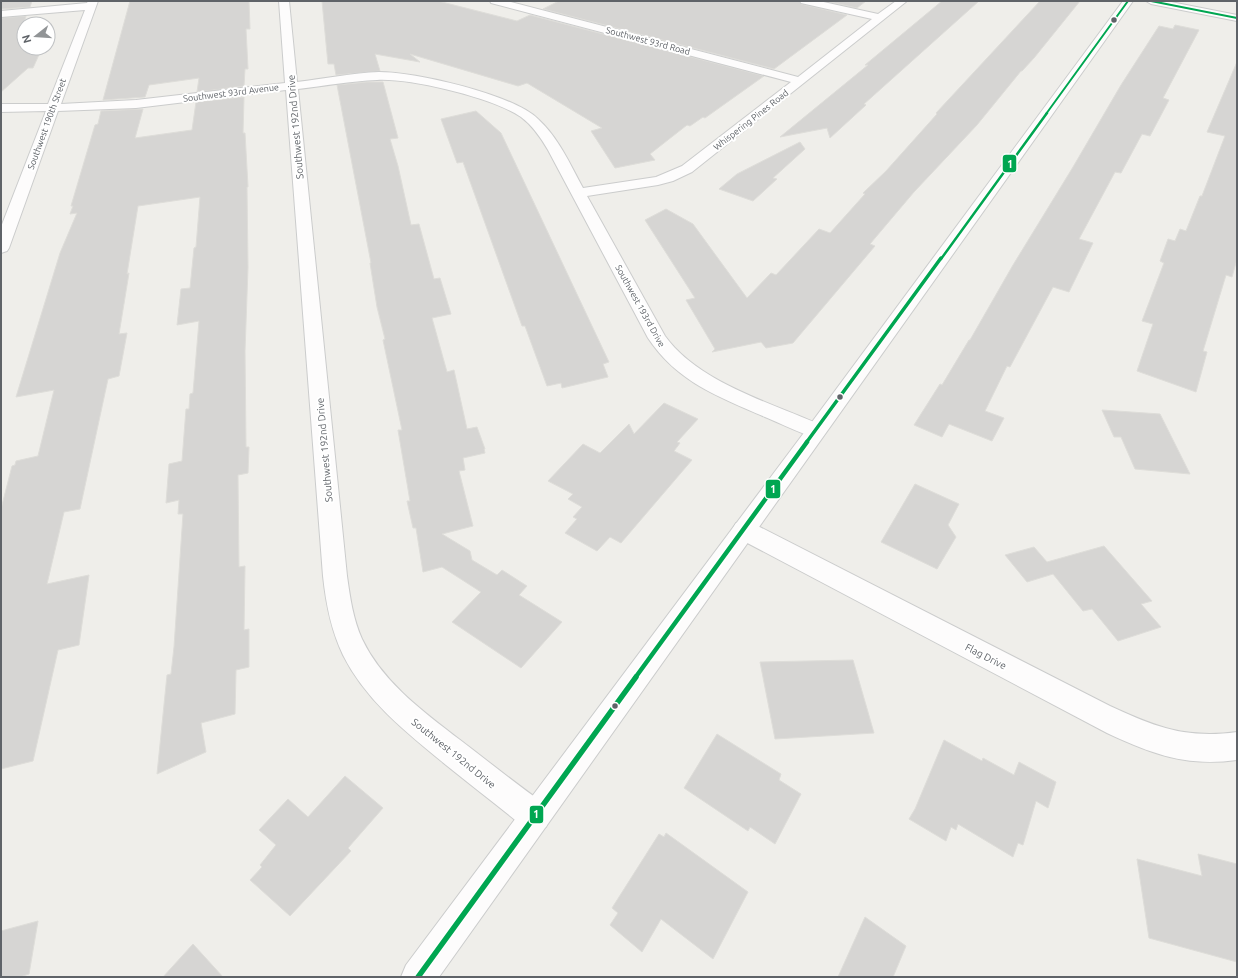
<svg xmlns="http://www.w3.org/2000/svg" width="1238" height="978" viewBox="0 0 1238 978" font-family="Ubuntu,sans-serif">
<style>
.building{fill:#d6d5d3;stroke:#deddd9}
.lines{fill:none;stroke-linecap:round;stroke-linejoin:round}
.minor-casing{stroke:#cbcccc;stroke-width:2}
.tertiary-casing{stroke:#cbcccc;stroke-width:2}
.minor{fill:#fdfcfc;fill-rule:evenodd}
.tertiary{fill:#fdfcfc;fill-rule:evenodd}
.bus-1-far4-casing{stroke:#fff;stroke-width:3.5}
.bus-1-far3-casing{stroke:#fff;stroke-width:4.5}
.bus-1-far2-casing{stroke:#fff;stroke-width:6}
.bus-1-far1-casing{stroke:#fff;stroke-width:8}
.bus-1-casing{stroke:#fff;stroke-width:8}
.bus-1-far4{stroke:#00a651;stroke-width:2}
.bus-1-far3{stroke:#00a651;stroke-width:2.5}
.bus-1-far2{stroke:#00a651;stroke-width:3.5}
.bus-1-far1{stroke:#00a651;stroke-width:4.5}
.bus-1{stroke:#00a651;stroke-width:5.5}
.bus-dot{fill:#5f6368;stroke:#fff;stroke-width:1.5}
.labels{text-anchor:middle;stroke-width:4;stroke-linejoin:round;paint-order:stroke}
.far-street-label{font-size:9px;fill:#5f6368;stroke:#fff}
.street-label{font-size:10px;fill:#5f6368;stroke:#fff}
.line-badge{stroke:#fff;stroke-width:1.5}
.badge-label{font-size:11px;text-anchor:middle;font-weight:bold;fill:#fff}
</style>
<rect width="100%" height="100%" fill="#efeeea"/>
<g class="building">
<polygon points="1,1 32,1 30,7 1,9"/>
<polygon points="130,1 249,1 250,29 246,29 248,69 245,69 244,86 197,92 199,78 149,85 145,97 103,100"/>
<polygon points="322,1 438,1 517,21 530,15 764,76 705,118 703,117 690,126 687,125 650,154 655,160 615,168 591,131 602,128 527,83 518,86 410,54 420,62 375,54 380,71 336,75 334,64 328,64"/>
<polygon points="559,1 799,1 801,4 847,15 774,69 543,9"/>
<polygon points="826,1 866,1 857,8"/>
<polygon points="942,1 979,1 864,104 866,105 830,138 827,128 780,137 868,65 865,65"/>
<polygon points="1040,1 1080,1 1034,58 1022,71 1021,71 977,125 914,192 870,244 875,246 793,343 766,348 761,342 712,352 715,349 686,300 695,298 645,220 666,209 693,224 747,298 771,273 776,275 819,229 830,233 865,194 863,193 886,171 937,114 936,113"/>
<polygon points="26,16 24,23 44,21 42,24 24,24 24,48 42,48 33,68 28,68 1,92 1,18"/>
<polygon points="1175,25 1199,30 1163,98 1169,100 1150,136 1142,134 1121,173 1115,172 1079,239 1093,243 1069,292 1053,287 1010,367 1007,366 985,411 1004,418 992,441 949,424 942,437 914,425 940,384 942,385 969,340 970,340 1013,265 1073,167 1121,85 1159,26 1173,29"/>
<polygon points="1237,62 1237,259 1232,277 1226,275 1203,351 1207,352 1196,392 1137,371 1153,324 1142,321 1164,263 1160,261 1168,239 1175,241 1180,229 1186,231 1200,196 1202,196 1225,136 1207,132"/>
<polygon points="367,82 383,82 398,138 390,139 398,166 411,225 419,224 434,279 440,278 451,314 432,318 447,372 454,370 467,429 477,427 485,449 484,449 485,453 463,458 465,470 459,471 473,526 442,534 470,551 472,560 497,575 502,570 527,586 519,595 562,622 521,668 452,622 481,592 442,567 423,572 416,528 413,528 407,501 410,501 398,430 402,430 383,340 385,339 377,307 370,263 371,263 337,85"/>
<polygon points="244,97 243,133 245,133 248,187 247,187 248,267 245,351 246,447 249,447 248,473 238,475 239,567 245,566 244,630 249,629 249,667 236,670 235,714 201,723 206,752 157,774 167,675 171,674 174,647 183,514 178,514 179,500 166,503 169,464 182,461 186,409 189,409 190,394 193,393 199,321 177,325 181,289 190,288 194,248 196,247 200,197 138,206 127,274 129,273 119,334 127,333 119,376 108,379 80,509 64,512 47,584 89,575 79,645 58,650 33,761 1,769 1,509 12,466 15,465 16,461 38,456 54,390 16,397 60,253 77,213 70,214 73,206 71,206 95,125 98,124 101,111 143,109 135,138 192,130 196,102"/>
<polygon points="476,111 501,133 609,362 603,364 608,377 562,388 561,383 547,386 525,326 522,326 463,162 457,163 441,119"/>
<polygon points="800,142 805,149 773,178 777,179 753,201 719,189 737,174"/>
<polygon points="664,403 698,419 677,442 680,443 674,451 692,460 621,543 610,537 597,551 565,533 577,519 573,517 582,507 568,499 573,494 548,481 583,444 600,453 629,424 634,434"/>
<polygon points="1102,410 1160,414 1190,474 1135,469 1121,437 1114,437"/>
<polygon points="915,484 959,504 948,525 956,537 937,569 881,542"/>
<polygon points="1104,546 1152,601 1141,604 1161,627 1118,641 1092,609 1083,611 1053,574 1027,582 1005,555 1034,547 1047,562"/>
<polygon points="853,660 874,733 775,739 760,662"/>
<polygon points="717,734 781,774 779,780 801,794 775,844 750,827 748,831 684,788"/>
<polygon points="944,740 982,761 983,758 1014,775 1019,762 1056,782 1048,808 1036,801 1023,845 1018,843 1013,857 958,824 956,830 951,827 946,841 909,819 915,809"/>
<polygon points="345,776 383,808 348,848 351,851 290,916 250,880 262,867 260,865 276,845 259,830 288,799 308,817"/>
<polygon points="666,833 748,892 713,959 661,919 642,952 610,925 618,913 612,908 659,834 664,837"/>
<polygon points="1198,854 1237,864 1237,962 1149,938 1137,859 1202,876"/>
<polygon points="865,917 906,946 893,977 838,977"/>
<polygon points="38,921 29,974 20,977 1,977 1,931"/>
<polygon points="193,944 223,977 163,977"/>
</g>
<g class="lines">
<g class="minor-casing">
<g id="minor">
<path d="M88,1h10l-37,103 75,-4 149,-17 -6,-82h10l8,81c26,-3 56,-9 82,-10 37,0 133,22 159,47 20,18 32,45 45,69l73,-11 26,-11 109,-84 -300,-79 -1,-2h17l291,76 74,-58 -71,-16 -1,-2h19l59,13 18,-13h11l-215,171 -19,9 -15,4 -71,11 78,140c34,47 107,67 158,90l3,5 -3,5 -7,2c-17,-5 -34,-14 -51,-21 -46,-20 -88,-35 -117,-79l-100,-188c-7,-12 -15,-24 -27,-33 -28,-19 -110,-39 -144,-37 -26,1 -53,6 -79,9l49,487c3,21 6,43 15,63 21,45 67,77 106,107 26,20 51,40 78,59l4,11 -4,11 -11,4 -11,-4c-26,-21 -52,-41 -78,-62 -39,-32 -80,-64 -103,-110 -12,-25 -17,-51 -20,-79l-37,-486 -150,18 -78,3 -49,137 -2,3 -6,2v-26l45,-116 -45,1v-8h47l37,-94 -84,7v-6l86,-8z"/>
<path d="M744,521l8,2 358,183c45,21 76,33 127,26v28c-51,7 -85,-6 -130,-27l-371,-196 -4,-7 4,-7z"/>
</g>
</g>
<g class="tertiary-casing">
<g id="tertiary">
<polygon points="1123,1 1133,1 439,977 401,977 406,965 809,426"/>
<polygon points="1146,1 1166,1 1237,15 1237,21 1151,4"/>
</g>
</g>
<use href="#minor" class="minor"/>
<use href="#tertiary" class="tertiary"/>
<g class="bus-1-far4-casing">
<g id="bus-1-far4">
<polyline points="1151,1 1237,18"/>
<polyline points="1046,114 1128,1"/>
</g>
</g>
<g class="bus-1-far3-casing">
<polyline id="bus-1-far3" points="941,259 1047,113"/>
</g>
<g class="bus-1-far2-casing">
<polyline id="bus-1-far2" points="806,443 941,258"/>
</g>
<g class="bus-1-far1-casing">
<polyline id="bus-1-far1" points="635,678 807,442"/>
</g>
<g class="bus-1-casing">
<polyline id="bus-1" points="418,977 636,677"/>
</g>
<use href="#bus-1-far4" class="bus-1-far4"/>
<use href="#bus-1-far3" class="bus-1-far3"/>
<use href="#bus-1-far2" class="bus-1-far2"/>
<use href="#bus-1-far1" class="bus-1-far1"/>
<use href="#bus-1" class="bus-1"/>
</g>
<g class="bus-dot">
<circle cx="1114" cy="20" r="3.5"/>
<circle cx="840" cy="397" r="3.5"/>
<circle cx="615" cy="706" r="3.5"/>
</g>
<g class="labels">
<g class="far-street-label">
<text transform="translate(648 41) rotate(15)" y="3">Southwest 93rd Road</text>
<text transform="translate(231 93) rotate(-7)" y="3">Southwest 93rd Avenue</text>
<text transform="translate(751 120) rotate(-38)" y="3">Whispering Pines Road</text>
<text transform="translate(47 124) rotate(-70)" y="3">Southwest 190th Street</text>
<text transform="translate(640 306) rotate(61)" y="3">Southwest 193rd Drive</text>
</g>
<g class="street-label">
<text transform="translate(295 127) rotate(-95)" y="4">Southwest 192nd Drive</text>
<text transform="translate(324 450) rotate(-95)" y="4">Southwest 192nd Drive</text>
<text transform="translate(986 656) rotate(27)" y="4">Flag Drive</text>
<text transform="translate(454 753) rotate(39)" y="4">Southwest 192nd Drive</text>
</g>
</g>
<g class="line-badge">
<rect x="1002" y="154" width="15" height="19" rx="4" fill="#00a651"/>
<rect x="765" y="479" width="16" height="20" rx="4" fill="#00a651"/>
<rect x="529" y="805" width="15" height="19" rx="4" fill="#00a651"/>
</g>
<g class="badge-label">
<text x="1010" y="168">1</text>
<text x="773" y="493">1</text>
<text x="536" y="818">1</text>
</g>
<rect width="1238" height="978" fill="none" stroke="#5f6368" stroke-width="4"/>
<g transform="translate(36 36) rotate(253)"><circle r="19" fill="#ffffff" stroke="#bfc1c3"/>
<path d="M0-3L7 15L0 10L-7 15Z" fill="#919496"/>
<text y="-6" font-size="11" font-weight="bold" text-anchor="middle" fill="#5f6368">N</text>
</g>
</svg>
